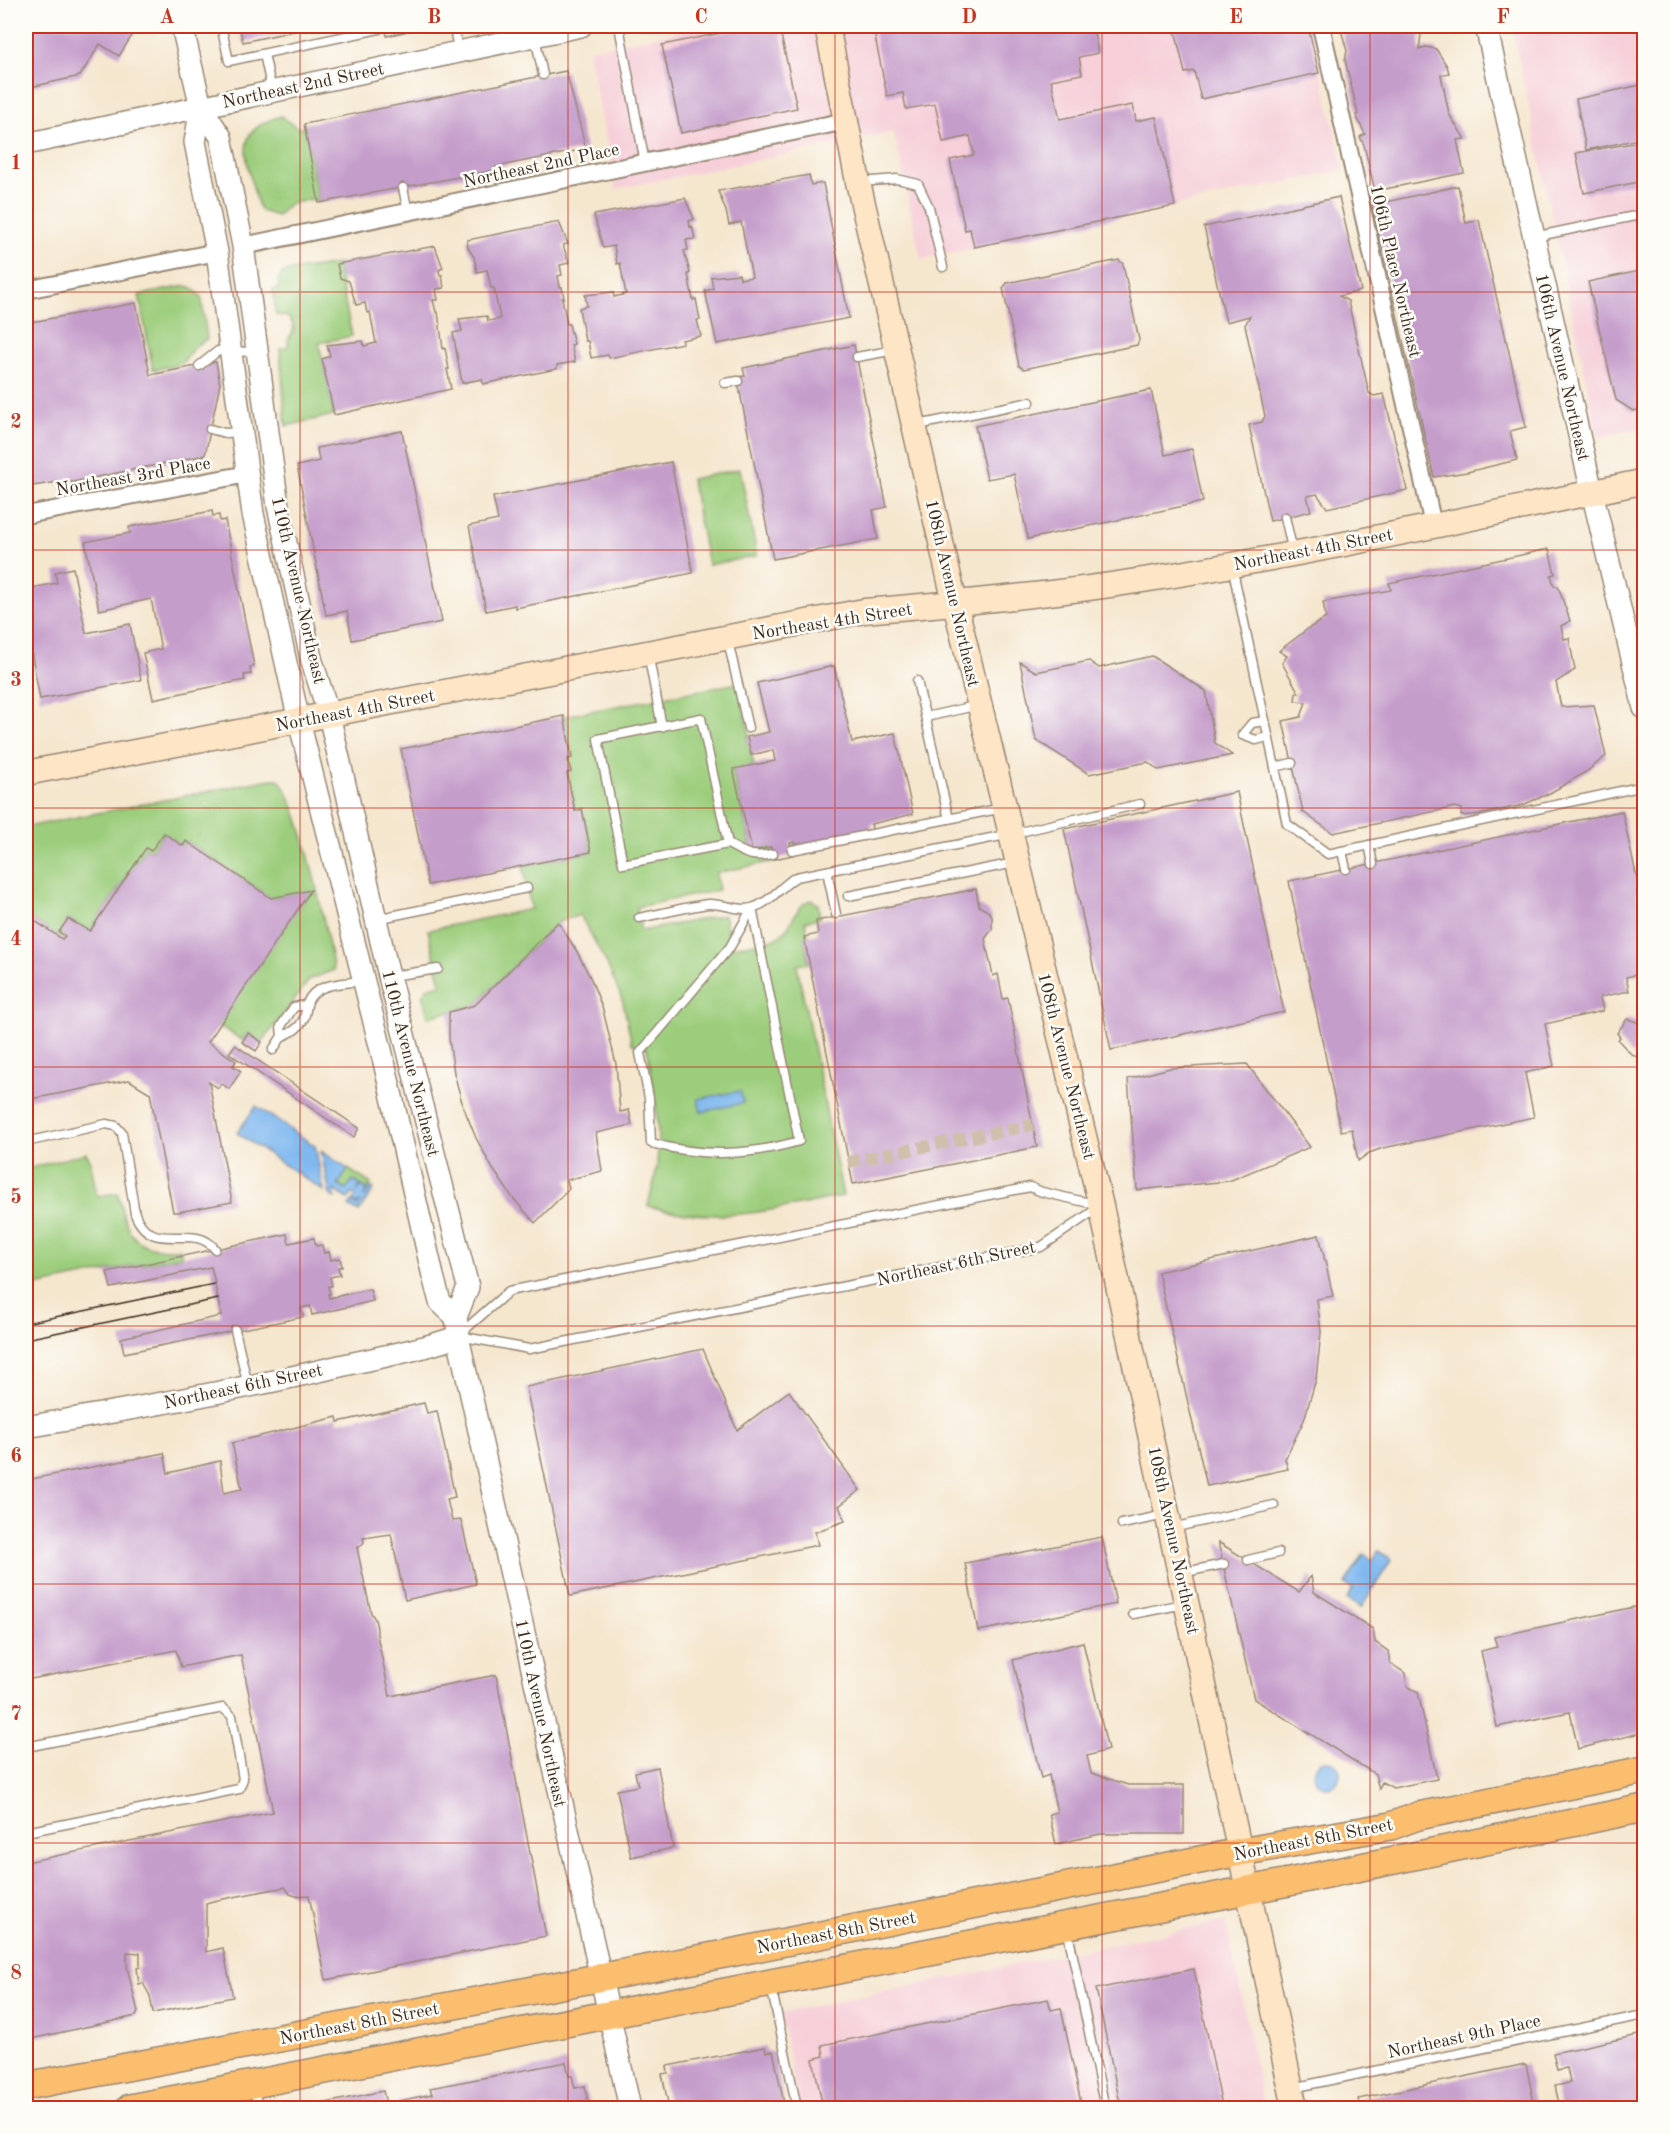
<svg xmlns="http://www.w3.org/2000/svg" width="1670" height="2134" viewBox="0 0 1670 2134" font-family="'Old Standard TT',serif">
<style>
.built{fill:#f6cfd9}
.green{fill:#9ccd7c;stroke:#6c7c4d;stroke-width:1.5}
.water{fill:#7fb8ef;stroke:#5d7186;stroke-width:1.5}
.building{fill:#c59dcb}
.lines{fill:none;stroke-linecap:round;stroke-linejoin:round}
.pedestrian-tunnel{stroke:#d0c0ab;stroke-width:12;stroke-dasharray:12 6;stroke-linecap:butt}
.service-casing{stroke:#988876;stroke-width:11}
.minor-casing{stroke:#988876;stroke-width:20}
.tertiary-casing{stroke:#988876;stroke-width:24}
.secondary-casing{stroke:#988876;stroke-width:27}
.primary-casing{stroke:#988876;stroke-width:30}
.service{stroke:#fff;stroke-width:8}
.minor{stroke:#fff;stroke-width:16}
.tertiary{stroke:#fff;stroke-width:21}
.secondary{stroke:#fde5c5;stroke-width:24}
.primary{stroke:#fbbd6e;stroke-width:27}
.tram{stroke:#3b2a1e;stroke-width:1.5}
.grid{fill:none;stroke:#c8321e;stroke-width:1.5;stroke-opacity:0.55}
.labels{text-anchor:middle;stroke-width:5;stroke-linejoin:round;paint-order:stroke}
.street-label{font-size:18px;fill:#3b2a1e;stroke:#fdfcf7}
.neatline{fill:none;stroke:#c8321e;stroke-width:2}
.grid-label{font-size:20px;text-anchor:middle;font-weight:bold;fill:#c8321e}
</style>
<rect width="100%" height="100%" fill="#fdfcf7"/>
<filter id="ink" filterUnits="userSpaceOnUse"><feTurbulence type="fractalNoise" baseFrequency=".0167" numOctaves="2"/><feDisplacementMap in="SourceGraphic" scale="12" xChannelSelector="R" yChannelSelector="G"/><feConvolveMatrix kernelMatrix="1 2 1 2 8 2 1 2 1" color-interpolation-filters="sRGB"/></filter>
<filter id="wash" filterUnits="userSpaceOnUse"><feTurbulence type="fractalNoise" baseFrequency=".008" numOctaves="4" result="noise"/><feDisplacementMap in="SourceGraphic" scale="24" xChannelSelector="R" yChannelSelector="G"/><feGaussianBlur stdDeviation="1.35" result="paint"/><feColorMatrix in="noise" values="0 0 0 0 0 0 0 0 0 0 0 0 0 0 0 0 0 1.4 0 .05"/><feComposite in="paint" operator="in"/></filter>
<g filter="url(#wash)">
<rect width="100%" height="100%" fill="#f5e6ce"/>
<g class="built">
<polygon points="706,26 1310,26 1344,170 921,259 894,132 616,189 588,50"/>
<polygon points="1512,26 1644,26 1644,428 1598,437"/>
<polygon points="1226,1921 1264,2108 799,2108 780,2013"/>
</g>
<g class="green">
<path d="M281,116l17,12 7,-1 14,76 -7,-4 -18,4 -7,3 -10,10 -16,-5c-5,-10 -7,-21 -10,-31 -9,-37 -9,-52 30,-64z"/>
<path d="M337,264l15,72 -33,7 15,72 -48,11 -6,-77 8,-2v-7l6,-10 -2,-8 -4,-5 -12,-2 -3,-25 6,-2 -1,-8 4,-7c16,-5 37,-5 55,-9z"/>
<polygon points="185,286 191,287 201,296 207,339 196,345 181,364 153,370 139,295"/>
<polygon points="740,469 757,556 708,565 691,479"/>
<path d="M738,683l12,53 -3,1 7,28 -21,5 19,81 19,-4 4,14 -59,12 3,17 -82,17 4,24 83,-16 7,32c15,-3 38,-3 50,-12 12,-10 14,-30 30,-35l7,4 2,14 -15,3 3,15 -4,1 5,26 -12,2 46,231c-70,14 -123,29 -195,10 3,-14 8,-28 9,-42 4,-39 -3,-77 -10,-116l-15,-4 -9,-42 -15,-36 -28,-51 -22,7 -83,83 -47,12 -5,-20 3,-9 15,-4 -13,-54 103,-21 -8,-43 68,-14 -8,-42 -8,1 -8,-38 4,-1 -3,-13 4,-2 -8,-41z"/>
<path d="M271,779h7c24,22 48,154 56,191l-24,9 -48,63 -14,-9 -6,7 -24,-15 92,-134 -39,7 -84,-57 -4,5 -19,-13 -13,18 -5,-3 -56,83 -22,-12 -9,13 6,4 -3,3 -36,-24v-88z"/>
<path d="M86,1153l4,7 7,36 21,-3c9,42 14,58 62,56l2,7 -156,32v-119z"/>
<polygon points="348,1169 371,1184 367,1189 353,1180 346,1190 338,1184"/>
</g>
<g class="water">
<polygon points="740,1091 743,1103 701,1112 698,1099"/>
<polygon points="256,1106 315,1146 324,1191 237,1133"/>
<polygon points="321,1151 348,1169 338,1185 346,1190 353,1180 360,1185 357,1192 361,1186 367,1189 364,1197 371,1187 374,1189 359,1212 349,1206 352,1202 358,1206 361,1202 357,1204 352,1201 356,1196 353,1193 348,1199 334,1190 335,1198 330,1195"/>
<polygon points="1378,1551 1392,1559 1361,1608 1347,1599 1353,1589 1345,1584 1364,1554 1373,1560"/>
<circle cx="1327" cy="1774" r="13"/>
</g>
<g id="blocks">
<g class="building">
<polygon points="26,26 138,26 119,56 100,44 80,76 26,88"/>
<polygon points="239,26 317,26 243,42"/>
<polygon points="385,26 411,26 412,30 387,36"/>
<polygon points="755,26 779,26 797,108 681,133 662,45"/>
<polygon points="881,26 1093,26 1098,53 1079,57 1082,74 1051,80 1060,119 1133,105 1136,121 1156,117 1175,206 974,247 970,229 965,230 950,160 974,155 970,136 943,142 935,104 906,109 903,93 887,96 873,27"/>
<polygon points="1174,26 1308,26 1319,73 1201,99 1194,71 1185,73"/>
<polygon points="1340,26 1422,26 1419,50 1426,47 1436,49 1447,66 1449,73 1441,75 1449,114 1465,139 1457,140 1464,173 1375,191 1364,145 1360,137 1365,134 1356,115 1358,114 1345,60 1347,51"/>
<polygon points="566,71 586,149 495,167 496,170 319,203 304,124"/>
<polygon points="1641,85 1644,100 1644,138 1586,150 1576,99"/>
<polygon points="1644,141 1644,186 1642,186 1638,182 1584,193 1576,153"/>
<polygon points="809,175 811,185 823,183 849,318 717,344 705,291 713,289 711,277 739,274 740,279 752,277 741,222 729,225 726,211 718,191"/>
<polygon points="1458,186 1466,223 1479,220 1526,427 1510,431 1517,460 1467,472 1434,477 1372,205"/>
<polygon points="1339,197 1361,291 1339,296 1348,301 1369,393 1374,396 1384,394 1407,490 1327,508 1317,494 1307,496 1311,511 1270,521 1249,425 1262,422 1265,416 1245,325 1250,316 1226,322 1204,227"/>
<polygon points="685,198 694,219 689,221 690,227 692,226 695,239 686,240 688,250 684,251 690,273 688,274 693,300 696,299 700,320 697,320 701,336 682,340 683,343 609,358 608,355 591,358 588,341 585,341 579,308 587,306 585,295 613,292 614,297 626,294 620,263 617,264 614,246 603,248 594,215"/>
<polygon points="559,222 568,244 563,245 569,263 560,265 562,275 558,276 560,287 562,287 564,298 562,298 567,324 569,324 574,344 571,345 575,362 557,365 557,369 483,384 482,379 462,383 453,333 462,331 459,319 487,316 488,321 500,319 494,288 491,288 487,270 477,272 474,257 468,248 467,240"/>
<polygon points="435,246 443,268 439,270 440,276 442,275 444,288 436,289 438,300 433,300 436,312 438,312 443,349 445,348 449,369 447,369 451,389 334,415 322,359 330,356 327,345 363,341 364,346 376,343 370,312 367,313 365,303 356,305 349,281 340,278 337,264"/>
<polygon points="1119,260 1123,264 1139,340 1137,345 1024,369 1019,366 1003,288 1007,283"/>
<polygon points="1644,270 1644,409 1633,411 1616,400 1588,282"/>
<polygon points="136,303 150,375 216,362 220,384 205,455 58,485 58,482 26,487 26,323"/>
<polygon points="854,345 887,507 873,510 878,539 773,559 737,377 745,376 743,368"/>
<polygon points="1151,390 1165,455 1192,449 1203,502 1028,539 1014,474 987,479 975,426"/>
<polygon points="402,431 442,622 352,640 347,611 326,615 297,466 319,461 317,448"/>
<polygon points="671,462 693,573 515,608 515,605 486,611 469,526 498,520 493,497"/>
<polygon points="212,511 213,516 219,515 220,521 225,520 254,666 250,667 251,674 244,675 245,680 153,699 143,653 161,649 151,599 99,610 85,542 130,533 129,527"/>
<polygon points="1549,549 1555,574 1551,575 1554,586 1558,586 1570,621 1561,626 1564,639 1569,638 1575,670 1556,682 1561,707 1594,705 1606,756 1586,772 1550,793 1523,805 1482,814 1461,816 1462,809 1455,807 1333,833 1303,812 1283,721 1301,717 1306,702 1295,701 1296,693 1299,693 1282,663 1287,656 1279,651 1309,628 1326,618 1323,602 1391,590 1389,583"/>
<polygon points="73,568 86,633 130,624 141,680 40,699 26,624 26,589 57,583 55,572"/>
<polygon points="1152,656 1206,691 1215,743 1232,755 1158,770 1148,762 1089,774 1036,740 1020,662 1036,672 1089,661 1099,668"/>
<polygon points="834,666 852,742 895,733 913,814 871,824 873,833 796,851 794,842 790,843 793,855 774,859 771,847 752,851 733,769 775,761 773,750 751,755 747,737 769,732 757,683"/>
<polygon points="564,716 572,758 568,759 571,772 567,773 575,811 582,809 591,852 428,885 401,749"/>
<polygon points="1237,792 1284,1012 1111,1050 1064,829"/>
<polygon points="1622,811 1640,892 1637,893 1644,929 1644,973 1626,977 1629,991 1600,997 1603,1011 1545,1024 1554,1066 1525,1073 1534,1117 1383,1148 1369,1153 1358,1161 1352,1129 1341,1131 1289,881"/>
<polygon points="164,833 183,846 186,841 271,898 311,890 208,1042 236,1061 233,1066 241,1071 229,1089 221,1083 218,1088 209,1082 232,1202 178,1212 173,1212 150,1093 129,1080 26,1100 26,915 62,939 65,936 59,932 68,919 90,931 146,848 151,851"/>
<polygon points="976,889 979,906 989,912 992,917 992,929 985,939 993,976 998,974 1003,999 1008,998 1037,1147 853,1184 804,937 818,934 816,921"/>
<polygon points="558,922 576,950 591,979 603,1010 616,1064 620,1112 629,1110 632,1125 596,1133 602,1171 567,1180 569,1189 535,1223 512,1197 493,1169 476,1138 463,1106 454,1073 449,1039 449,1012 475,1005"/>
<polygon points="1627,1019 1644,1024 1644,1061 1631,1054 1618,1040 1620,1037 1617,1033"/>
<polygon points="248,1033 262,1042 256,1051 242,1042"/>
<polygon points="235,1045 359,1128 354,1137 229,1053"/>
<polygon points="1247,1064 1310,1147 1229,1181 1137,1190 1128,1079 1170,1068"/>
<polygon points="287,1234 289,1243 314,1238 316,1246 322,1245 324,1253 329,1252 331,1260 340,1258 342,1267 338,1267 340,1275 330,1277 332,1286 328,1286 330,1294 328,1294 329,1298 370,1289 373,1301 312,1315 310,1306 301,1308 303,1317 124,1353 121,1338 221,1316 214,1279 211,1267 111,1288 107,1272"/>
<polygon points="1319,1235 1333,1296 1317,1299 1321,1332 1316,1379 1304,1420 1285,1459 1288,1469 1207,1486 1158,1272"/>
<polygon points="703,1349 737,1430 789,1391 860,1490 839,1506 845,1521 815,1532 818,1545 570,1596 526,1387"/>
<polygon points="424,1403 427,1413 437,1411 455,1497 447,1499 452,1521 461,1520 476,1584 405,1600 391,1534 363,1538 364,1542 361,1546 357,1548 371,1613 375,1619 377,1628 377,1635 390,1696 496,1675 546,1936 326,1980 309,1895 296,1896 290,1894 285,1887 213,1901 206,1903 206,1952 223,1948 233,1997 153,2013 150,1996 143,1983 139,1984 137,1968 140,1967 140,1953 127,1952 127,1967 138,2012 136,2016 26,2040 26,1862 273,1812 241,1655 181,1667 176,1650 26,1680 26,1480 164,1453 168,1473 220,1461 224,1493 242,1489 232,1443 337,1417 338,1422"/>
<polygon points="1102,1537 1116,1604 978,1631 965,1563"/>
<polygon points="1218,1542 1299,1592 1311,1576 1314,1592 1373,1629 1375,1642 1388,1651 1390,1663 1405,1673 1407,1686 1418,1692 1437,1779 1393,1788 1382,1782 1379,1789 1375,1774 1254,1699"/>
<polygon points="1644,1605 1644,1732 1578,1749 1570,1712 1497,1727 1481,1651 1497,1647 1494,1637"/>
<polygon points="1083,1642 1108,1750 1087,1756 1091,1773 1128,1785 1184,1785 1184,1834 1100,1834 1056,1844 1049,1814 1057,1812 1052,1790 1049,1775 1041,1778 1013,1660"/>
<polygon points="658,1767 673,1848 631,1857 617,1790 638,1786 635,1772"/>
<polygon points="1194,1969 1222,2106 1208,2108 1121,2108 1096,1989"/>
<polygon points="1048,1999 1051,2010 1061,2008 1082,2108 823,2108 813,2059 824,2056 822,2045"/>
<polygon points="1644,2034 1644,2108 1560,2108 1555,2086 1570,2083 1567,2068 1557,2070 1553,2053"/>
<polygon points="765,2047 766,2052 773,2051 785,2108 669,2108 662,2074 668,2073 667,2066"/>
<polygon points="566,2062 569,2076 572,2076 575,2088 585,2086 589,2108 400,2108 398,2101 432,2094 430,2088"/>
<polygon points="1526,2064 1535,2108 1361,2108 1358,2099"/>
<polygon points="383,2091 387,2108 306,2108 306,2107"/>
</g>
</g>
</g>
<g filter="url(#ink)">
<use href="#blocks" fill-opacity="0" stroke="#988876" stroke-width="1.5"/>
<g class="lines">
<polyline class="pedestrian-tunnel" points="848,1162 1033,1125"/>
<g class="service-casing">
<g id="service">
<polyline points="221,26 229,61 379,29"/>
<polyline points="453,26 459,51"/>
<polyline points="508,26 511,40"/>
<polyline points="619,26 645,163"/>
<polyline points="535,36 543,75"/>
<polyline points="264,54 272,91"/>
<polyline points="860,182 897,179 918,184 929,207 943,267"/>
<polyline points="403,188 408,212"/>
<polyline points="1534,237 1644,214"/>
<polyline points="857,357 895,350"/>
<polyline points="199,366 218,351 258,352"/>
<polyline points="725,383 738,381"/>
<polyline points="918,425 1030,402"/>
<polyline points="210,429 225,433 242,432"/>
<polyline points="1285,517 1293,552"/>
<polyline points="1232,566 1287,824 1328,854 1644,786"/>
<polyline points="728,641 748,728"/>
<polyline points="648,653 662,727"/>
<polyline points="917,681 949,819"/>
<polyline points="926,717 979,705"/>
<polygon points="701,718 728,844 623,864 598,739"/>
<polyline points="1265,721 1252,723 1242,735 1256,740 1268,737"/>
<polyline points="1275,767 1292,763"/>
<path d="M728,844c18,10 23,14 45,10"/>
<polyline points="1369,845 1373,864"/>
<polyline points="792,850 1003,808"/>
<polyline points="1342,851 1346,869"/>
<polyline points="827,871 836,914"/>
<polyline points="848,896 1015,863"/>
<path d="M752,908l47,233c-51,15 -98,16 -148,2l-2,-45 -9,-45 90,-106z"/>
<path d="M639,918c22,-4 46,-11 69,-14 16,-1 32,9 47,3 17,-6 26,-21 41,-30l215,-43 129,-30"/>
<polyline points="376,919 527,888"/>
<polyline points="391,976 438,969"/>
<path d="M282,1036c10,-3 20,-10 23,-21 2,-8 1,-14 8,-21 11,-11 34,-11 49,-13"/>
<polyline points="273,1050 282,1036 281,1026 294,1007 305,1005"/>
<path d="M26,1142l80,-18 10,2 6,7 13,81c17,43 58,7 80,35"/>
<polyline points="235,1330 248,1386"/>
<polyline points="461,1333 509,1291 1030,1187 1042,1192 1098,1205"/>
<polyline points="459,1336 529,1349 1041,1247 1098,1208"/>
<polyline points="1122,1524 1165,1515"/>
<polyline points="1172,1528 1274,1505"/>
<polyline points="1248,1560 1278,1553"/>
<polyline points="1181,1573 1224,1564"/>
<polyline points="1133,1614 1184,1604"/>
<polyline points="26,1747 223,1708 232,1716 243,1779 239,1789 26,1832"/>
<polyline points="1067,1928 1105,2108"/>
<polyline points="771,1986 797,2108"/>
<polyline points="254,2088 258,2108"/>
<polyline points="1292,2088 1644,2015"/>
<polyline points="228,2093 232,2108"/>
</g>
</g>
<g class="minor-casing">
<g id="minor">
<polyline points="1321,26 1433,525"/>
<polyline points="243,246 846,121"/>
<polyline points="26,290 217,252"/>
<polyline points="26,515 248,474"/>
</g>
</g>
<g class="tertiary-casing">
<g id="tertiary">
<path d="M182,26l19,81 20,30 22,109 35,260 33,152 18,57 60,261 79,311 -12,30 3,24c55,256 115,511 171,767"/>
<polyline points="1486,26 1592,492 1644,708"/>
<polyline points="201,107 195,142 217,252 253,514 299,721 384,1062 433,1276 440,1302 456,1317"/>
<polyline points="26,144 581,26"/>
<path d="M26,1427c105,-18 210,-36 314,-61 39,-9 81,-16 119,-30"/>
</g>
</g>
<g class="secondary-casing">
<g id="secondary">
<polyline points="827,26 858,182 955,603 1101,1206 1295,2108"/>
<path d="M26,773l838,-162c94,-8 187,-16 279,-31 166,-26 334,-63 498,-98l3,2"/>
</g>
</g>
<g class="primary-casing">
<g id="primary">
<polyline points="26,2086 730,1953 1240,1852 1391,1826 1418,1816 1644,1770"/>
<polyline points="130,2108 1289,1882 1644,1808"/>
</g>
</g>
<use href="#service" class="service"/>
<use href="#minor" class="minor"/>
<use href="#tertiary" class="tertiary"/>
<use href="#secondary" class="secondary"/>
<use href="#primary" class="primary"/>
<g class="tram">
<polyline points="26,1323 214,1284"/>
<polyline points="26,1339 218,1299"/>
</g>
</g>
</g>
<path class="grid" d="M300,26v2082M568,26v2082M835,26v2082M1102,26v2082M1370,26v2082M26,292h1618M26,550h1618M26,808h1618M26,1067h1618M26,1326h1618M26,1584h1618M26,1843h1618"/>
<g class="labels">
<g class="street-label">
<text transform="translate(303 85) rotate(-12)" y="6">Northeast 2nd Street</text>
<text transform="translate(541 165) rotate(-12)" y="6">Northeast 2nd Place</text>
<text transform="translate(1396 271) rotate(77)" y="6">106th Place Northeast</text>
<text transform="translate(1563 367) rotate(77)" y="6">106th Avenue Northeast</text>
<text transform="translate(133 476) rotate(-10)" y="6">Northeast 3rd Place</text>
<text transform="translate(1313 549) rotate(-11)" y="6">Northeast 4th Street</text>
<text transform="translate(299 590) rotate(77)" y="6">110th Avenue Northeast</text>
<text transform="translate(953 593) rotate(77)" y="6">108th Avenue Northeast</text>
<text transform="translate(832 621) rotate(-9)" y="6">Northeast 4th Street</text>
<text transform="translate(355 710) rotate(-11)" y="6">Northeast 4th Street</text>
<text transform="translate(411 1063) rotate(76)" y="6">110th Avenue Northeast</text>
<text transform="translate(1067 1066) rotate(76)" y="6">108th Avenue Northeast</text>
<text transform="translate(956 1263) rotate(-12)" y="6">Northeast 6th Street</text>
<text transform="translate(243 1386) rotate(-12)" y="6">Northeast 6th Street</text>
<text transform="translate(1174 1540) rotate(78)" y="6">108th Avenue Northeast</text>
<text transform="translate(541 1713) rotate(78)" y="6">110th Avenue Northeast</text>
<text transform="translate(1313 1839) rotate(-11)" y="6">Northeast 8th Street</text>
<text transform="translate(836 1932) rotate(-11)" y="6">Northeast 8th Street</text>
<text transform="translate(359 2023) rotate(-11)" y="6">Northeast 8th Street</text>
<text transform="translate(1464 2036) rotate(-12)" y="6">Northeast 9th Place</text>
</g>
</g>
<rect width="1670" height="2134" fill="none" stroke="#fdfcf7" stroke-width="66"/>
<rect x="33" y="33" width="1604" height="2068" class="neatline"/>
<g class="grid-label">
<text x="167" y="23">A</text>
<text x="434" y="23">B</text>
<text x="701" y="23">C</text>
<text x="969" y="23">D</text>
<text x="1236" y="23">E</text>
<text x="1503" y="23">F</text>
<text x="16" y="169">1</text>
<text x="16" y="428">2</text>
<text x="16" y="686">3</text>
<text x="16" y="945">4</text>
<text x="16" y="1203">5</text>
<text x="16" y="1462">6</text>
<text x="16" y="1720">7</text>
<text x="16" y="1979">8</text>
</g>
</svg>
